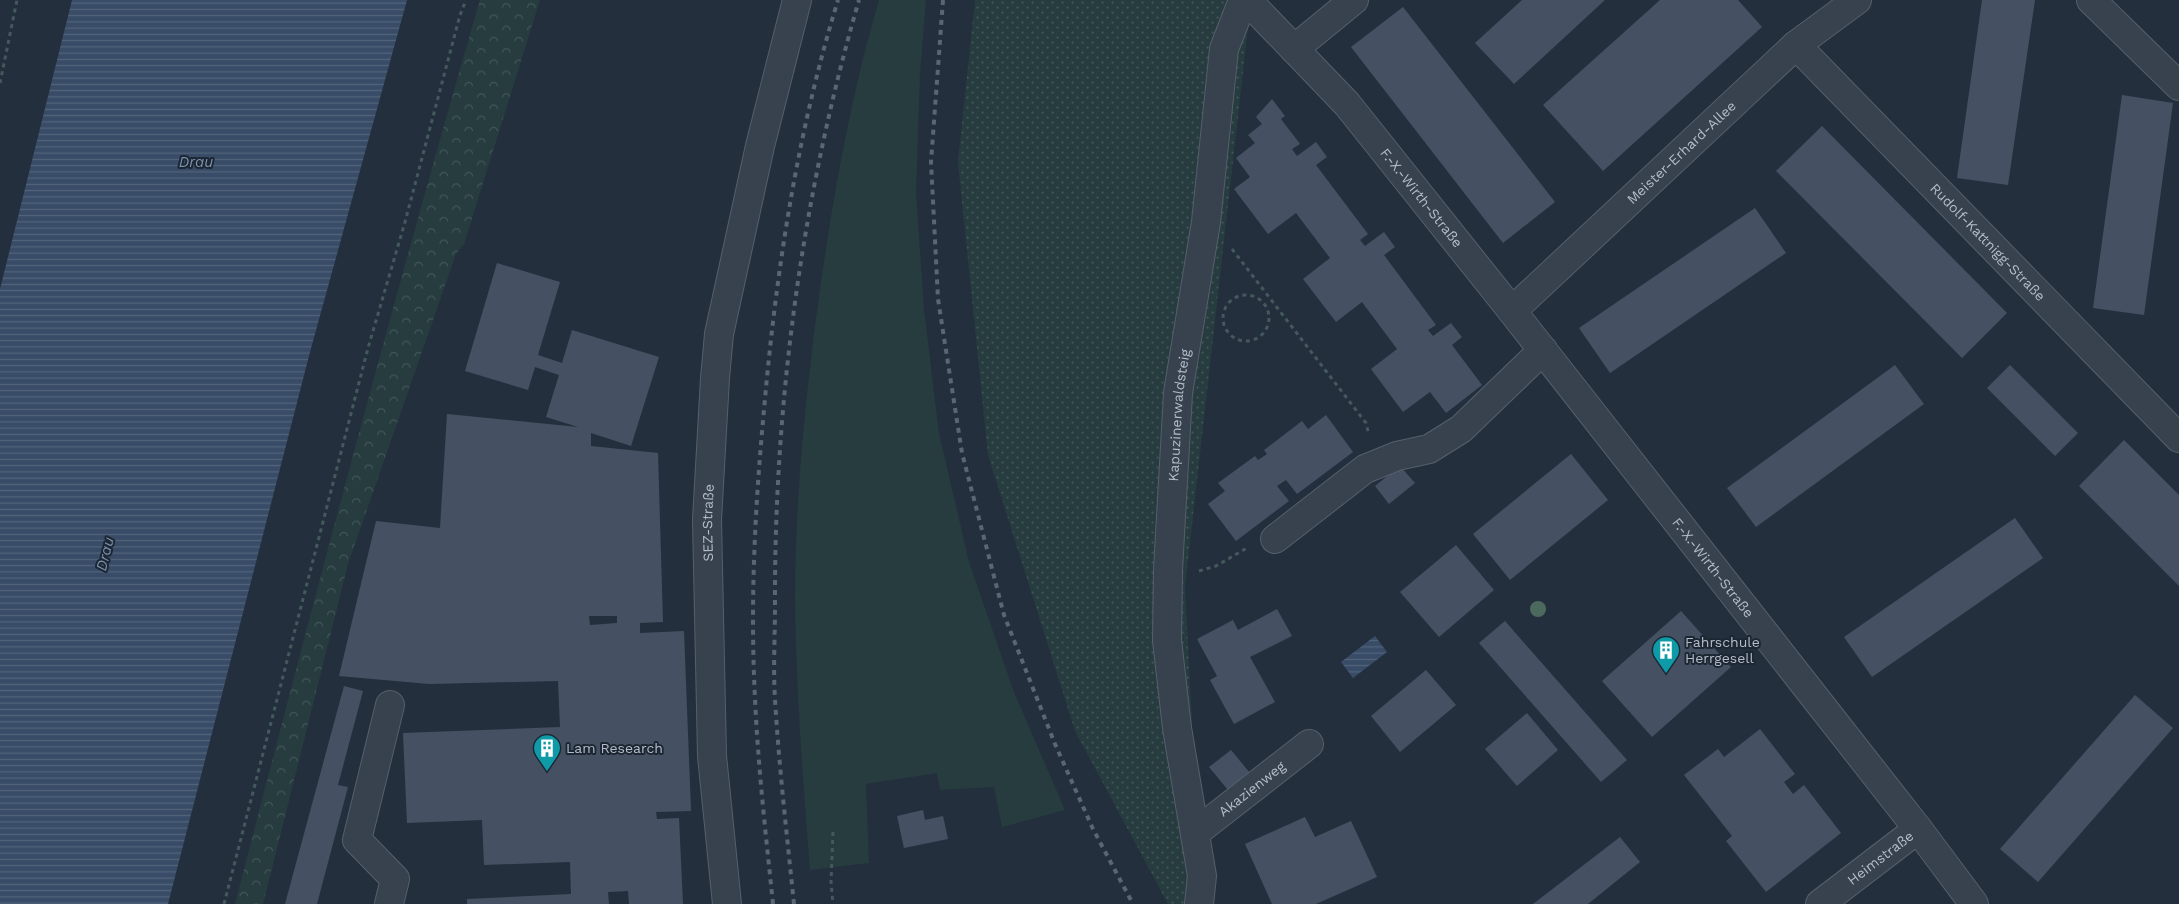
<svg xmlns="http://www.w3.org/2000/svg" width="2179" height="904" viewBox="0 0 2179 904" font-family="'Work Sans',sans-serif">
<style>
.grass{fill:#263c3f}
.forest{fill:url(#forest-crowns)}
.park{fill:url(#park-dots)}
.water{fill:url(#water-rules)}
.building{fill:#455162;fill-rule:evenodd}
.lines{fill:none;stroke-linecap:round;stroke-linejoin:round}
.minor-casing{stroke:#565f6c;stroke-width:30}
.path{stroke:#44595c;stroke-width:3;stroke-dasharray:4 4;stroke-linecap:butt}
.minor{stroke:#38414e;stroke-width:28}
.rail{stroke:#5a6575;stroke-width:4;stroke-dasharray:5 5;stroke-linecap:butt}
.tree{fill:#4b6a5d}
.labels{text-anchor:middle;stroke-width:4;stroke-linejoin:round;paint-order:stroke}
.street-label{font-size:14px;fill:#b4bcc9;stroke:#1d2633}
.poi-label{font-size:14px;fill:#b4bcc9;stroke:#1d2633;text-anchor:start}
.water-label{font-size:15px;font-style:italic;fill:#7c92b1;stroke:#1d2633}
</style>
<defs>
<pattern id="forest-crowns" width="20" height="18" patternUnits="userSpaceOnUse" patternTransform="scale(1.25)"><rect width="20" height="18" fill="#263c3f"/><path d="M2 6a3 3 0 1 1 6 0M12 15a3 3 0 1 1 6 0" fill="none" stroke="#435659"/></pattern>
<pattern id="park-dots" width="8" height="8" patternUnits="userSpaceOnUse" patternTransform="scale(1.25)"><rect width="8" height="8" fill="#263c3f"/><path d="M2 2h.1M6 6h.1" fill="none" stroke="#435659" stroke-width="1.8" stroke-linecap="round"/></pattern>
<pattern id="water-rules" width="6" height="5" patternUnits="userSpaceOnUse" patternTransform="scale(1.25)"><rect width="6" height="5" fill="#394c67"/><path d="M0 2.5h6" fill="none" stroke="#53647b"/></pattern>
</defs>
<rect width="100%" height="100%" fill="#242f3e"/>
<path class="grass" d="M879,0h47l-6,72 -4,121 8,117 15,123 30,129 45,130 51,118 -63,17 -8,-40 -54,3 -3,-17 -71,11 3,79 -59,7c-7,-90 -14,-179 -15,-269 0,-104 11,-209 25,-312 14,-98 31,-194 59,-289z"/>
<path class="forest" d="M480,0h60l-76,244 -8,10 -108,310 -85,340h-28c78,-302 158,-604 245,-904z"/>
<polygon class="park" points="975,0 1251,0 1185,587 1201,902 1196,904 1168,904 1075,731 988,455 958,162"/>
<g class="water">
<polygon points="72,0 407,0 310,352 168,904 0,904 0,289"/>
<polygon points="1375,636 1387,652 1353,678 1341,662"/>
</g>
<g class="building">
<polygon points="1522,0 1605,0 1514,84 1475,43"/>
<polygon points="1660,0 1738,0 1762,27 1603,171 1543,105"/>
<polygon points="1982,0 2035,0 2008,185 1957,178"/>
<polygon points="1403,7 1555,202 1503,243 1351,47"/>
<polygon points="2122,95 2173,103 2144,315 2093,308"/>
<polygon points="1272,99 1285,116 1281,119 1300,144 1292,149 1297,156 1316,142 1327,157 1316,165 1368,234 1360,240 1365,246 1384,232 1395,247 1384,255 1436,325 1428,330 1433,336 1451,323 1462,337 1452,345 1482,385 1446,413 1430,392 1403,412 1371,369 1397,349 1362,302 1336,322 1303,279 1330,258 1296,213 1268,234 1234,189 1250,177 1236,158 1255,143 1248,135 1262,124 1256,117"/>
<polygon points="1822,126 2007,313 1962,358 1776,171"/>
<polygon points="1755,208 1786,253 1610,373 1579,328"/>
<path d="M497,263l63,19 -22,73 24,8 10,-33 87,27 -28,89 -40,-13v13l67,7 5,169 -23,1v10l44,-2 7,180 -35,1 1,7 22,-1 4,86h-54l-1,-13 -20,1 1,12h-142v-5l104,-5 -1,-32 -86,3 -2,-45 -75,3 -4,-90 157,-6 -2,-46 -129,3 -90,-8 37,-155 64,7 7,-114 131,13 -32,-10 13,-42 -24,-8 -7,23 -63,-19zM589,616h28v7l-27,2z"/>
<polygon points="1895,365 1924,404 1756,527 1727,488"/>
<polygon points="2010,365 2078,433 2055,456 1987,388"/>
<polygon points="1326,415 1353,452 1297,494 1286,480 1277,486 1289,501 1236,541 1208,504 1225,491 1218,483 1255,456 1258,460 1267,454 1264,450 1302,421 1308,429"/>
<polygon points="2124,440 2179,495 2179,586 2079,486"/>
<polygon points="1571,454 1608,500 1510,580 1473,534"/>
<polygon points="1400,466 1415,483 1389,504 1375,486"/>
<polygon points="2015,518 2043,558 1872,677 1844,637"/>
<polygon points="1456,545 1494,590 1439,637 1400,592"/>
<polygon points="1277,609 1292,636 1250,657 1275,702 1234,724 1210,680 1217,676 1197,639 1233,620 1238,630"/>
<polygon points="1681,611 1731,667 1652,737 1602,681"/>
<polygon points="1505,621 1627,760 1601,782 1479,643"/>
<polygon points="1426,670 1456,705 1400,752 1371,716"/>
<polygon points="344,686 363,691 338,785 348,787 317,904 285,904"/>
<polygon points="2135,695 2173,728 2038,882 2000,849"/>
<polygon points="1527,713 1558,750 1517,786 1485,749"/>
<polygon points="1760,729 1795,774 1784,782 1793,794 1804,785 1841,833 1766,892 1726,841 1732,836 1684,775 1718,749 1724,757"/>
<polygon points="1231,750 1250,773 1228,790 1209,767"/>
<polygon points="923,810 925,820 943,816 948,839 904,848 897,816"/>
<polygon points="1305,817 1315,837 1351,821 1377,877 1316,904 1272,904 1245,844"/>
<polygon points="1620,837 1640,862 1588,904 1533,904"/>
</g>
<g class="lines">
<g class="minor-casing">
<g id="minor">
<path id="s1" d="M1247,0l100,104 165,207 406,518 56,75"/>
<polyline points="2091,0 2179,86"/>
<path id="s2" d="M1796,45l383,393"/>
<polyline points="1294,49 1354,0"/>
<path id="s3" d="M1512,311l284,-266 61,-45"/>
<polyline points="1275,539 1365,469 1397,456 1429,449 1461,429 1543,350"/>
<path id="s4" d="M1195,833l114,-89"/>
<polyline points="389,904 395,879 357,840 390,705"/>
<path id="s5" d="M727,904l-15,-148 -5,-236 8,-142 4,-44 41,-188 37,-146"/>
<path id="s6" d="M1199,904l3,-28 -25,-148 -10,-88 1,-70 10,-177 28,-171 18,-173 19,-49"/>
<path id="s7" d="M1820,904l98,-75"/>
</g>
</g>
<g class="path">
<polyline points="0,83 17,0"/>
<polyline points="1232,249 1366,423 1369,435"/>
<circle cx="1246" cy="318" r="23"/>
<polyline points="1199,571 1216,566 1247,548"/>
<polyline points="833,832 831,882 833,904"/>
<polyline points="224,904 368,348 405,222 460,15 466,0"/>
</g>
<use href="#minor" class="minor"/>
<g class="rail">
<polyline points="943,0 931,162 938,299 962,453 1004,615 1055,744 1093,829 1133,904"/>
<path d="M773,904c-7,-68 -15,-137 -18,-206 -5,-96 0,-192 9,-288 12,-138 33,-277 74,-410"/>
<path d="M794,904c-7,-68 -15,-137 -19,-205 -2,-31 0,-62 0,-92 -1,-204 27,-411 84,-607"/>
</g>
</g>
<circle class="tree" cx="1538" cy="609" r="8"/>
<defs>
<g id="building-pin" transform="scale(1.4375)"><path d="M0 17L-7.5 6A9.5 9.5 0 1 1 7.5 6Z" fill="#0f9aa8" stroke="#1d2633"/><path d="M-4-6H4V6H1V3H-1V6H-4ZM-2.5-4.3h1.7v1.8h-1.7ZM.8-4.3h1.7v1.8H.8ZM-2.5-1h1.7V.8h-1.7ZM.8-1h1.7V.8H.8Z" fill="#fff"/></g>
</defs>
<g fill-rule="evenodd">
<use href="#building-pin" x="1666" y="650"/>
<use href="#building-pin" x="547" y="748"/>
</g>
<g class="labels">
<g class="street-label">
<text dy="5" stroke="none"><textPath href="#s3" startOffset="232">Meister-Erhard-Allee</textPath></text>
<text dy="5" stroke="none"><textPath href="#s1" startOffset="264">F.-X.-Wirth-Straße</textPath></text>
<text dy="5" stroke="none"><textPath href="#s2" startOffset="275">Rudolf-Kattnigg-Straße</textPath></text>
<text dy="5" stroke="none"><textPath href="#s6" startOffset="492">Kapuzinerwaldsteig</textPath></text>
<text dy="5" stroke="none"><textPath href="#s5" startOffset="382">SEZ-Straße</textPath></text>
<text dy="5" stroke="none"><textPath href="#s1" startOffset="735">F.-X.-Wirth-Straße</textPath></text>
<text dy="5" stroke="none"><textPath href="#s4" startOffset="72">Akazienweg</textPath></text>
<text dy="5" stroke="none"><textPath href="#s7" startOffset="76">Heimstraße</textPath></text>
</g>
<g class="poi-label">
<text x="1685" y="647">Fahrschule<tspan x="1685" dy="16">Herrgesell</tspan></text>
<text x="566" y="753">Lam Research</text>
</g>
<g class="water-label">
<text x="196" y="167">Drau</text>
<text transform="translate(105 554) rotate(-76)" y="5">Drau</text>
</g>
</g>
</svg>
